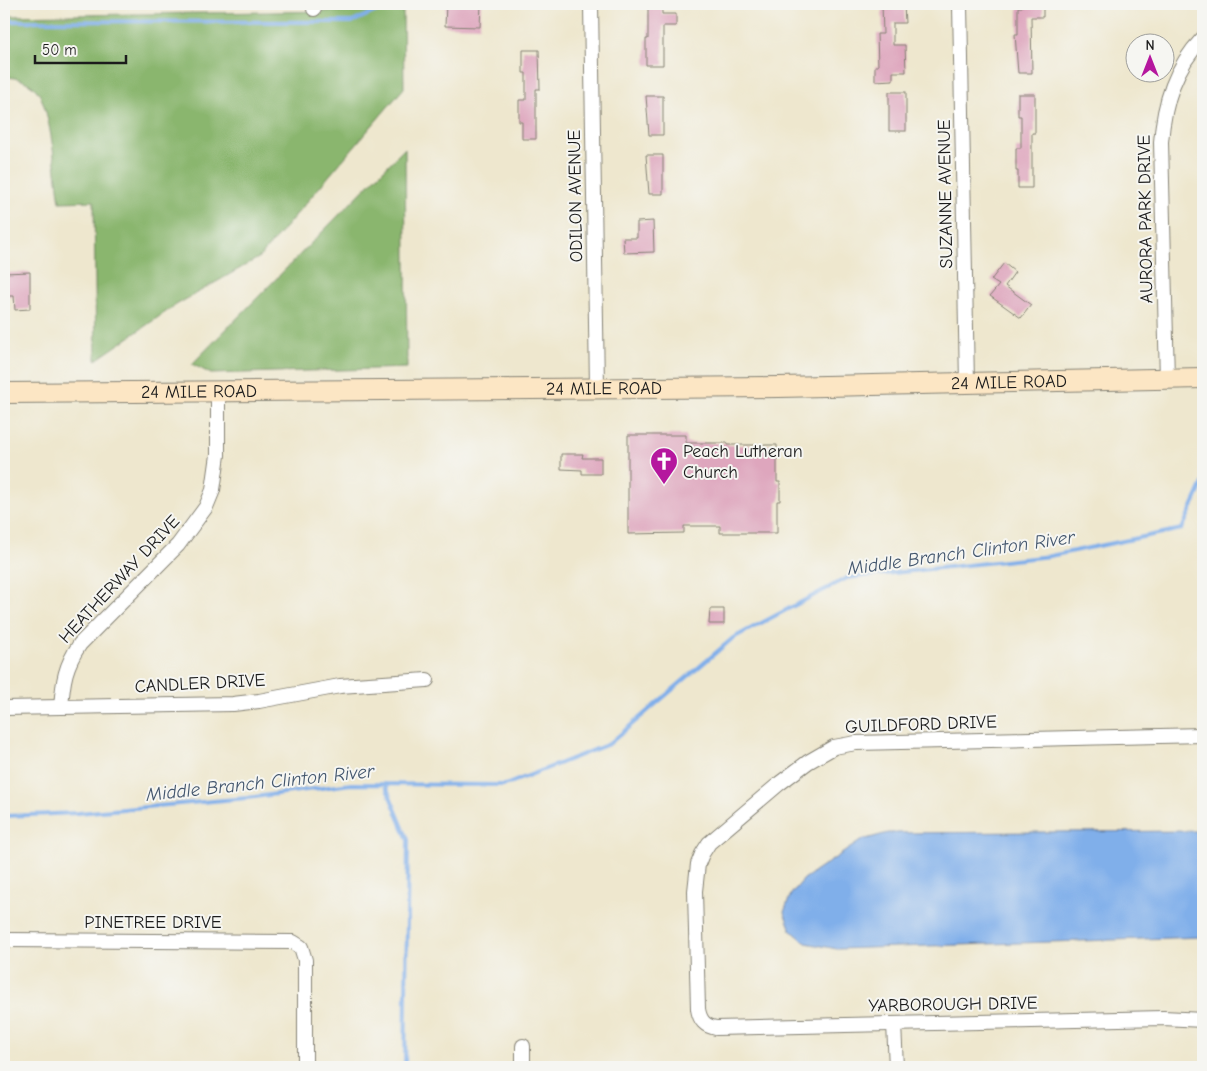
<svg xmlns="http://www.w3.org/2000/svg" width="1207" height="1071" viewBox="0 0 1207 1071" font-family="'Comic Neue',sans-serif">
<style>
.forest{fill:#8ab66e;stroke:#536945}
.water{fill:#80afea;stroke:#4e6683}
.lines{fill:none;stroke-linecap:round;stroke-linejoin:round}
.stream{stroke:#80afea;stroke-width:4}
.building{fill:#dea6bd}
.street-casing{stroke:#858275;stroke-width:16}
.secondary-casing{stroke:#858275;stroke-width:22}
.street{stroke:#fff;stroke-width:14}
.secondary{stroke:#fce6c4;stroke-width:20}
.labels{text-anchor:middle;stroke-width:4;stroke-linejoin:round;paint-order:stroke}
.street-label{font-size:18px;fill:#1c1c1c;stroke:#f6f6f2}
.poi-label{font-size:18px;fill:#1c1c1c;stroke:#f6f6f2;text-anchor:start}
.water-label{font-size:19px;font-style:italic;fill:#44576e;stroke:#f6f6f2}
</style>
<rect width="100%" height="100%" fill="#f6f6f2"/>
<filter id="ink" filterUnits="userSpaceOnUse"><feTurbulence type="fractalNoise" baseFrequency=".02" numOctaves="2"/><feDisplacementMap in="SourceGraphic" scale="10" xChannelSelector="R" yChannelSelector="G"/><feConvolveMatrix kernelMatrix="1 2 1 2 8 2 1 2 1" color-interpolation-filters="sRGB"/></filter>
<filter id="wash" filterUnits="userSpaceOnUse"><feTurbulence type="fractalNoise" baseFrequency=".0096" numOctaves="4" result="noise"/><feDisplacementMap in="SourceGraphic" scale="20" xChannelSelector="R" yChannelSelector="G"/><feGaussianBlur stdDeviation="1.12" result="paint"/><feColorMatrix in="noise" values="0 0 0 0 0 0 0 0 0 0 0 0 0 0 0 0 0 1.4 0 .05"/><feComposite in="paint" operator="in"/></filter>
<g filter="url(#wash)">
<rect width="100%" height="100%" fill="#eee7ce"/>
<g class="forest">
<path d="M403,10l1,78 -144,169 -84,48 -80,55 -2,-159 -34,1c-4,-25 -9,-91 -22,-110 -8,-11 -22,-15 -34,-15v-61z"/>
<polygon points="405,148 407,368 211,374 192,364"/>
</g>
<polygon class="water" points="1203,831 1203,937 837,949 806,943 791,930 784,912 791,894 804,879 862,840 888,833"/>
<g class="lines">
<g class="stream">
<polyline points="4,21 352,22 392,4"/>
<polyline points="385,784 408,840 405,1067"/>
<polyline points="4,816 78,813 247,798 351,784 505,785 609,744 733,638 847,578 1050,556 1182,529 1203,483"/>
</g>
</g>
<g id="blocks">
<g class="building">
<polygon points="446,4 481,4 480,27 445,26"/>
<polygon points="648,4 662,4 662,14 676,14 676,26 663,26 663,65 646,65 646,39 648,39"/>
<polygon points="882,4 904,4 905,23 893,23 893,45 905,45 906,72 893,72 893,80 875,81 875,66 878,66 877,34 883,34"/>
<polygon points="1022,4 1043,4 1043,17 1031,17 1032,73 1018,73 1015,34 1018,34 1018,7 1022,7"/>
<polygon points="523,50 539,50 540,89 536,89 536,139 522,139 522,122 519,122 519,100 526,100 526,73 523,73"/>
<rect x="889" y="92" width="17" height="39"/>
<polygon points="1018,94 1035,94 1035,133 1032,133 1032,188 1018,188 1018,171 1016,171 1016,148 1021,148 1021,116 1018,116"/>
<polygon points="646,96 663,96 663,135 649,135"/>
<polygon points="646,155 663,155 663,194 649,194"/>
<polygon points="653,221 654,252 624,253 623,238 637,238 637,222"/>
<polygon points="1004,263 1015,272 1005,286 1031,305 1021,318 990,296 999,285 991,280"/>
<polygon points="30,272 30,309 15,310 14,296 4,296 4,273"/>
<polygon points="628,435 686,435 686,443 728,443 728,445 777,445 777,482 780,482 780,501 777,501 777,533 720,533 720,526 684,526 684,533 628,534"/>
<polygon points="561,454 583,454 582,458 601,458 601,474 582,474 582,470 561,469"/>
<polygon points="710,609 724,609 724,624 709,624"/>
</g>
</g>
</g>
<g filter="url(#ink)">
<use href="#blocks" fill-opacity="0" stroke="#858275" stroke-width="1"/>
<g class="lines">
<g class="street-casing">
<g id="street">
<polyline points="314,4 314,9"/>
<polyline points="591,4 597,387"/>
<polyline points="960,4 967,384"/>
<path d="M1167,379l-6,-237c3,-40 14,-75 42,-104"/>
<path d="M61,707c2,-26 4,-41 19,-63l98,-99 28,-38 7,-17 5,-35v-65"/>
<polyline points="4,708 233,704 259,701 340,686 427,680"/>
<path d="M1203,735l-347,8 -22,4 -26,15 -28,21 -71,60 -7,11 -4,10 -3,27 3,118c2,12 7,17 18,19l447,-10 40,2"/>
<polyline points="4,940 293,942 301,947 305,960 305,1067"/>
<polyline points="894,1024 896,1067"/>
<polyline points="523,1067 523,1046"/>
</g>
</g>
<g class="secondary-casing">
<g id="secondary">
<path id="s1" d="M4,393l775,-6 424,-9"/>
</g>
</g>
<use href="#street" class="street"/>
<use href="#secondary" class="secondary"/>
</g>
</g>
<defs>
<g id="church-pin" transform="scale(1.4375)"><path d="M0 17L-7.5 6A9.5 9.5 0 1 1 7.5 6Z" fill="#b5179e" stroke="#f6f6f2"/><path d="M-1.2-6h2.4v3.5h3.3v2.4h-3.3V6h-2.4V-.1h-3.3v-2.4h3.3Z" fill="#fff"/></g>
</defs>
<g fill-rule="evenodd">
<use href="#church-pin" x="664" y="461"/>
</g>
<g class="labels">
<g class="street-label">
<text transform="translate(945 194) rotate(-91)" y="6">SUZANNE AVENUE</text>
<text transform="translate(575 196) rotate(-91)" y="6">ODILON AVENUE</text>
<text transform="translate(1145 219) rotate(-91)" y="6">AURORA PARK DRIVE</text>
<text dy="6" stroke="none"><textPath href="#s1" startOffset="1005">24 MILE ROAD</textPath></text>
<text dy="6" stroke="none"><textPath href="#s1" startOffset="600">24 MILE ROAD</textPath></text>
<text dy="6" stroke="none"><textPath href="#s1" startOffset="195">24 MILE ROAD</textPath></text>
<text transform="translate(119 579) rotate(-47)" y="6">HEATHERWAY DRIVE</text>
<text transform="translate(200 683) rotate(-3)" y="6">CANDLER DRIVE</text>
<text transform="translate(921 724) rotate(-2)" y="6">GUILDFORD DRIVE</text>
<text x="153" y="928">PINETREE DRIVE</text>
<text transform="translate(953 1004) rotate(-1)" y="6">YARBOROUGH DRIVE</text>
</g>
<g class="poi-label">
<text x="683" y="457">Peach Lutheran<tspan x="683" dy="21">Church</tspan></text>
</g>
<g class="water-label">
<text transform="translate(961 552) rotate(-8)" y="7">Middle Branch Clinton River</text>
<text transform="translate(260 782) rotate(-6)" y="7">Middle Branch Clinton River</text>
</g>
</g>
<rect width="1207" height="1071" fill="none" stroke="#f6f6f2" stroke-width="20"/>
<g transform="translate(1150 58)"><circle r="24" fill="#f6f6f2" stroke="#9f9f9c"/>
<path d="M0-4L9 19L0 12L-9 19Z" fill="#b5179e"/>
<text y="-8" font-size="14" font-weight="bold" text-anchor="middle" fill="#1c1c1c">N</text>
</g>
<path d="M35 55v8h91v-8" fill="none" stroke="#1c1c1c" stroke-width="2.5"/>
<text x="42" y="55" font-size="15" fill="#1c1c1c" stroke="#f6f6f2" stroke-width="4" paint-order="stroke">50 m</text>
</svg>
